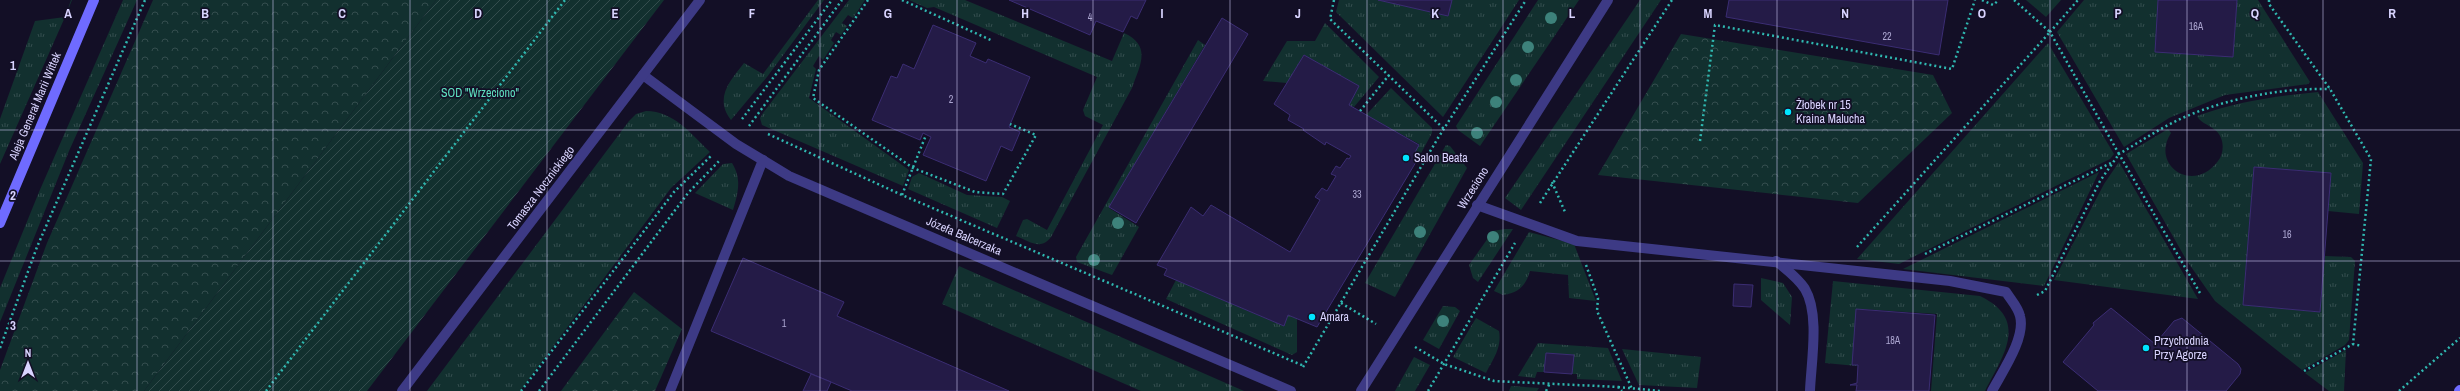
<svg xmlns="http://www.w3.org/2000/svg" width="2460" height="391" viewBox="0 0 2460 391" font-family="'Archivo Narrow',sans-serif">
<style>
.grass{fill:url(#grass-tufts)}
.forest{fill:url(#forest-crowns)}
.garden{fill:url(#garden-furrows)}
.building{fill:#241b47;stroke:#3b2d73}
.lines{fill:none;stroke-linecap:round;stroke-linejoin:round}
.path{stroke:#2fb8b0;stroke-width:2.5;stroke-dasharray:2 3;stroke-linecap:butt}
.lane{stroke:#3d3a85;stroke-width:10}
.street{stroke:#3d3a85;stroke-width:10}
.secondary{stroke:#6f6bff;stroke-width:10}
.tree{fill:#3d827b}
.grid{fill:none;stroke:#d9d4ff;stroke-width:1;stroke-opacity:0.55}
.poi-dot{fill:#00e5ff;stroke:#130f26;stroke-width:1.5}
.labels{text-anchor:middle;stroke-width:3.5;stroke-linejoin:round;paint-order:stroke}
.number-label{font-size:10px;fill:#aca6d1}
.park-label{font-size:12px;fill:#5fe0c0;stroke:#130f26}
.poi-label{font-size:12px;fill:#d9d4ff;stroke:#130f26;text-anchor:start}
.street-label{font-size:12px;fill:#d9d4ff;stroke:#130f26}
.grid-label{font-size:13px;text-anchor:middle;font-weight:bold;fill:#d9d4ff;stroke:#130f26;stroke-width:3.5;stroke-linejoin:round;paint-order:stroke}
</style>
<defs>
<pattern id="grass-tufts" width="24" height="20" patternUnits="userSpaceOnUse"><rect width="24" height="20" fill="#12302f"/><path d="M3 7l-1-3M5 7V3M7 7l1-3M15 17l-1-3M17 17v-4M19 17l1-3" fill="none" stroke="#344d4e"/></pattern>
<pattern id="forest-crowns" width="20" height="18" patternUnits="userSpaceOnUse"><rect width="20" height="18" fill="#12302f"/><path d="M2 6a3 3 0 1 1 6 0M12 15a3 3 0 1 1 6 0" fill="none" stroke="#344d4e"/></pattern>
<pattern id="garden-furrows" width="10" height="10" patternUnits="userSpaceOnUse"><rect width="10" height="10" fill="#12302f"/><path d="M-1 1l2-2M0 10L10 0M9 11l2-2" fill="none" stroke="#344d4e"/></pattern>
</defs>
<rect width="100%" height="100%" fill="#130f26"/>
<g class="grass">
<polygon points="71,0 72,0 65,17 0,164 0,119 35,21 65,17"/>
<polygon points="123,0 137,0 69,151 0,322 0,288 39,192"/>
<path d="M818,0h6l-57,77 -36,43c-17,-22 -1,-39 13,-57l19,11z"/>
<polygon points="849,0 865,0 853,18 848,15 842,23 847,26 841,35 836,32 831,40 834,43 823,60 819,56 813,66 816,69 809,98 909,170 903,186 762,125 760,118 763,113"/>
<path d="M909,0h56l147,61 12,-28c28,13 16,32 8,55l-81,149c-10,14 -22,4 -35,-1l7,-16 4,-1 20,11 56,-105 -18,-9 -2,-6 14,-33 -163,-70 -7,1z"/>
<polygon points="1339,0 1378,0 1448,16 1452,0 1519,0 1443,117 1336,12"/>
<polygon points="1538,0 1579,0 1480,146 1458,130 1456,126"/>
<polygon points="1640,0 1661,0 1521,210 1505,198"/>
<polygon points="2026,0 2061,0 2046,17"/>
<polygon points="2084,0 2158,0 2155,52 2233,57 2237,0 2258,0 2310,82 2308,84 2225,95 2169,118 2124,147 2057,32"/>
<polygon points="1325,23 1379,77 1354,107 1349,105 1359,86 1304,55 1287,83 1263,81 1287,41 1315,41"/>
<polygon points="1198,40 1205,45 1109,208 1139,227 1112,275 1077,262 1076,257"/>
<polygon points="2048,43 2114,154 2110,159 1899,264 1857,259"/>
<polygon points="1391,88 1432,128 1432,133 1419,157 1414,154 1419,144 1366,115"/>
<path d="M2318,92l45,71 -4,51 -31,-3 3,-38 -77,-6 -11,138 77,7 5,-56 26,1 4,4 -6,79 -4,5 -43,25 -87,-69 -28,-40 -61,-107 42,-25 3,4c-21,32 22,62 47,28 5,-6 6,-16 3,-23 -4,-12 -20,-13 -24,-22 39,-14 79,-20 121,-24z"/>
<path d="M646,111c28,0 45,23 64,41l-39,36 -151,203h-93l202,-270 7,-7z"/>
<polygon points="1446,145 1450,146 1467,168 1395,297 1365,283"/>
<polygon points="2119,162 2198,299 2054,280 2104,184"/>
<path d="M732,163c10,16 6,30 1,47l-38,-17 28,-29z"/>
<polygon points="2099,172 2044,286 1903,269"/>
<polygon points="919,173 967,195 1002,197 1010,201 997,228 908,189 912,177"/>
<polygon points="1505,229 1513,229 1478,282 1473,278 1469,265 1493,231"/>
<path d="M1529,232l45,12 22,57 -27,-3 -1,-23 -38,-4c-4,14 -11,22 -27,24l-9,-4z"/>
<polygon points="959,266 1244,391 1141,391 942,304"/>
<polygon points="1761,278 1783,283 1792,297 1790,325 1761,300"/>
<polygon points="1176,280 1284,326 1288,315 1297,318 1297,352 1292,355 1166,299"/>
<path d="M1833,281l147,15c50,24 23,60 5,95h-54l6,-77 -76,-5 -4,57 -32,-3z"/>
<polygon points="1443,306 1455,307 1460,311 1439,349 1423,340"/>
<path d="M1476,318l23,13c3,17 -6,28 -13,42l-33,-16z"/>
<polygon points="1538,343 1608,348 1622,381 1577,379 1577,374 1572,374 1573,355 1546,353 1544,372 1537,372 1535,378 1518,376"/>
<polygon points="1622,349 1701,357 1697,388 1639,385"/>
<polygon points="2346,350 2344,391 2329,391 2305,373"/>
<polygon points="1414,357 1430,365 1415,391 1395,391"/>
<polygon points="1511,386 1512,386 1539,388 1537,391 1509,391"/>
</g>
<g class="forest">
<polygon points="153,0 436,0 144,391 0,391 0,370 47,243"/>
<polygon points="1681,34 1933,75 1952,113 1858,203 1598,175"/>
<polygon points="634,292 682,329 655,391 561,391"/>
</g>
<polygon class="garden" points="436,0 664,0 367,391 144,391"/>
<g class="building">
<polygon points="1009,0 1146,0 1137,19 1131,16 1123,32 1096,21 1090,35"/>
<polygon points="1378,0 1452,0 1448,16"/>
<polygon points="1729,0 1948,0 1939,55 1726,17"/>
<polygon points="2158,0 2237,0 2233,57 2155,52"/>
<polygon points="1222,18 1248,34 1136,223 1109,207"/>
<polygon points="933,25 976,43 970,56 986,63 988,59 1030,77 1009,127 1020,132 1012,151 1001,146 986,181 923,155 931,137 923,133 920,140 872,120 891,76 897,78 903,64 914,69"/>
<polygon points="1304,55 1359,86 1349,105 1419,145 1414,154 1419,157 1317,327 1288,315 1284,326 1164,275 1167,269 1157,265 1191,207 1203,216 1211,205 1290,252 1320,200 1315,197 1322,188 1327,191 1336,176 1331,174 1336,166 1340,168 1347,158 1349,159 1351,156 1326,142 1325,145 1303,130 1304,129 1288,120 1290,115 1274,104"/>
<polygon points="2254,167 2331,173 2320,312 2243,305"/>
<polygon points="743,258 844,302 837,316 1009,391 852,391 711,331"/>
<polygon points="1734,284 1753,285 1751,307 1733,306"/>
<polygon points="2111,308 2155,344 2174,321 2182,318 2238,364 2241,369 2240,374 2226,391 2098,391 2063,362 2094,325 2093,323"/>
<polygon points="1856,309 1935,315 1929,391 1856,391 1857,385 1850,385 1857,383 1858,365 1852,365"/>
<polygon points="1546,353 1574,355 1572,374 1544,372"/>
<polygon points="811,374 831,382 827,391 803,391"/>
</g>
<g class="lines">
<g class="path">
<polyline points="868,0 819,70 813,98 913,168 975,192 1003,194 1036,135 1010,124"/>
<polyline points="902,0 993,41"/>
<polyline points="1334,0 1330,19 1444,129"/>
<polyline points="1982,0 1993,5 1999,0"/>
<polyline points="2269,0 2269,4 2330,89 2371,159 2353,344 2362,346"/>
<polyline points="1360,111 1389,75"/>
<polyline points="742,119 832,0"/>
<polyline points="749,126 842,0"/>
<polyline points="768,134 902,195 1304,366"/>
<polyline points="1700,141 1715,25 1952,69 1975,0"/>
<polyline points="1552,182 1565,212"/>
<polyline points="902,195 926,135"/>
<polyline points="1540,203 1672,0"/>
<polyline points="1857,247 2050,32 2014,0"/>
<polyline points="1925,254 2113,162"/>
<polyline points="1586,265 1598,298 1597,311 1632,389"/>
<path d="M2200,293l-81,-139c24,-14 47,-30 73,-40 42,-17 92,-26 138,-25"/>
<polyline points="2037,295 2045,291 2100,181 2119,154 2050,32 2078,0"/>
<polyline points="1341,303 1376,324"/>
<polyline points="1415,347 1444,364 1494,381 1618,387 1622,391"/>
<polyline points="0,348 37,247 145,0"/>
<polyline points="1303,367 1438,138 1526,0"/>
<polyline points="2304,371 2353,344"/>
<polyline points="1618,387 1661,391"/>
<polyline points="266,391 565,0"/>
<polyline points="521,391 674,192 712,155"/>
<polyline points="539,391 688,193 720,160"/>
<polyline points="1428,391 1515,243"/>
<polyline points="1546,391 1550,383"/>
<polyline points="2399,391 2460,338"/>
</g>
<polyline class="lane" points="670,391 763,160"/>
<g class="street">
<polyline points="643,75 736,144 789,176 1291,391"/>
<path d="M1477,205l100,36 373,40 56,11c5,8 12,15 14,24 6,22 -18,56 -28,75"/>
<path d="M1776,261c10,8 22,17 29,28 15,25 6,74 5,102"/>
<polyline points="402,391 700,0"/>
<polyline points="1361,391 1608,0"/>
</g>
<g class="secondary">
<polyline points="0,223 94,0"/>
<polyline points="2459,391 2460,390"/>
</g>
</g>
<g class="tree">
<circle cx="1551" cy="18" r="6"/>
<circle cx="1528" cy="47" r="6"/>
<circle cx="1516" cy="80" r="6"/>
<circle cx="1496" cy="102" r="6"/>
<circle cx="1477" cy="133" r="6"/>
<circle cx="1118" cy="223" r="6"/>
<circle cx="1420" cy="232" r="6"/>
<circle cx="1493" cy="237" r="6"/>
<circle cx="1094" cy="260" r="6"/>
<circle cx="1443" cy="321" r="6"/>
</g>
<path class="grid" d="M137,0v391M273,0v391M410,0v391M547,0v391M683,0v391M820,0v391M957,0v391M1093,0v391M1230,0v391M1367,0v391M1503,0v391M1640,0v391M1777,0v391M1913,0v391M2050,0v391M2187,0v391M2323,0v391M0,130h2460M0,261h2460"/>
<g class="poi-dot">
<circle cx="1788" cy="112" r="4"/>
<circle cx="1406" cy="158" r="4"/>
<circle cx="1312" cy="317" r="4"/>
<circle cx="2146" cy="348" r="4"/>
</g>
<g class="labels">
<g class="number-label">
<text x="1090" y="21">4</text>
<text x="2196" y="30">16A</text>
<text x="1887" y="40">22</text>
<text x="951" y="103">2</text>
<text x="1357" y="198">33</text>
<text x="2287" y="238">16</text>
<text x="784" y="327">1</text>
<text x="1893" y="344">18A</text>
</g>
<g class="park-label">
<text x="480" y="97">SOD "Wrzeciono"</text>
</g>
<g class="poi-label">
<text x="1796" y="109">Żłobek nr 15<tspan x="1796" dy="14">Kraina Malucha</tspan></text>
<text x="1414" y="162">Salon Beata</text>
<text x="1320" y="321">Amara</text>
<text x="2154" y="345">Przychodnia<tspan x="2154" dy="14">Przy Agorze</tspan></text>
</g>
<g class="street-label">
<text transform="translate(35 106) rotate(-67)" y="4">Aleja Generał Marii Wittek</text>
<text transform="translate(541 188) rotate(-53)" y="4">Tomasza Nocznickiego</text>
<text transform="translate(1473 188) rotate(-58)" y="4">Wrzeciono</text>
<text transform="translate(964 236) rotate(23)" y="4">Józefa Balcerzaka</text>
</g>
</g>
<g class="grid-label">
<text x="68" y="18">A</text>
<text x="205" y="18">B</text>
<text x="342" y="18">C</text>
<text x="478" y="18">D</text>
<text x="615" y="18">E</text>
<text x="752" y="18">F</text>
<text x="888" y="18">G</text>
<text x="1025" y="18">H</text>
<text x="1162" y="18">I</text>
<text x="1298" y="18">J</text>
<text x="1435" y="18">K</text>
<text x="1572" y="18">L</text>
<text x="1708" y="18">M</text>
<text x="1845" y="18">N</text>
<text x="1982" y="18">O</text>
<text x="2118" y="18">P</text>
<text x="2255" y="18">Q</text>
<text x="2392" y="18">R</text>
<text x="13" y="70">1</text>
<text x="13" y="200">2</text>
<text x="13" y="330">3</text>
</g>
<g transform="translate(28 363)" stroke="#130f26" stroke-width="3" paint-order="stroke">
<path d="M0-3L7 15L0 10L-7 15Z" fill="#d9d4ff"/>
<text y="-6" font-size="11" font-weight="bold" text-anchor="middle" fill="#d9d4ff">N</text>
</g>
</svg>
